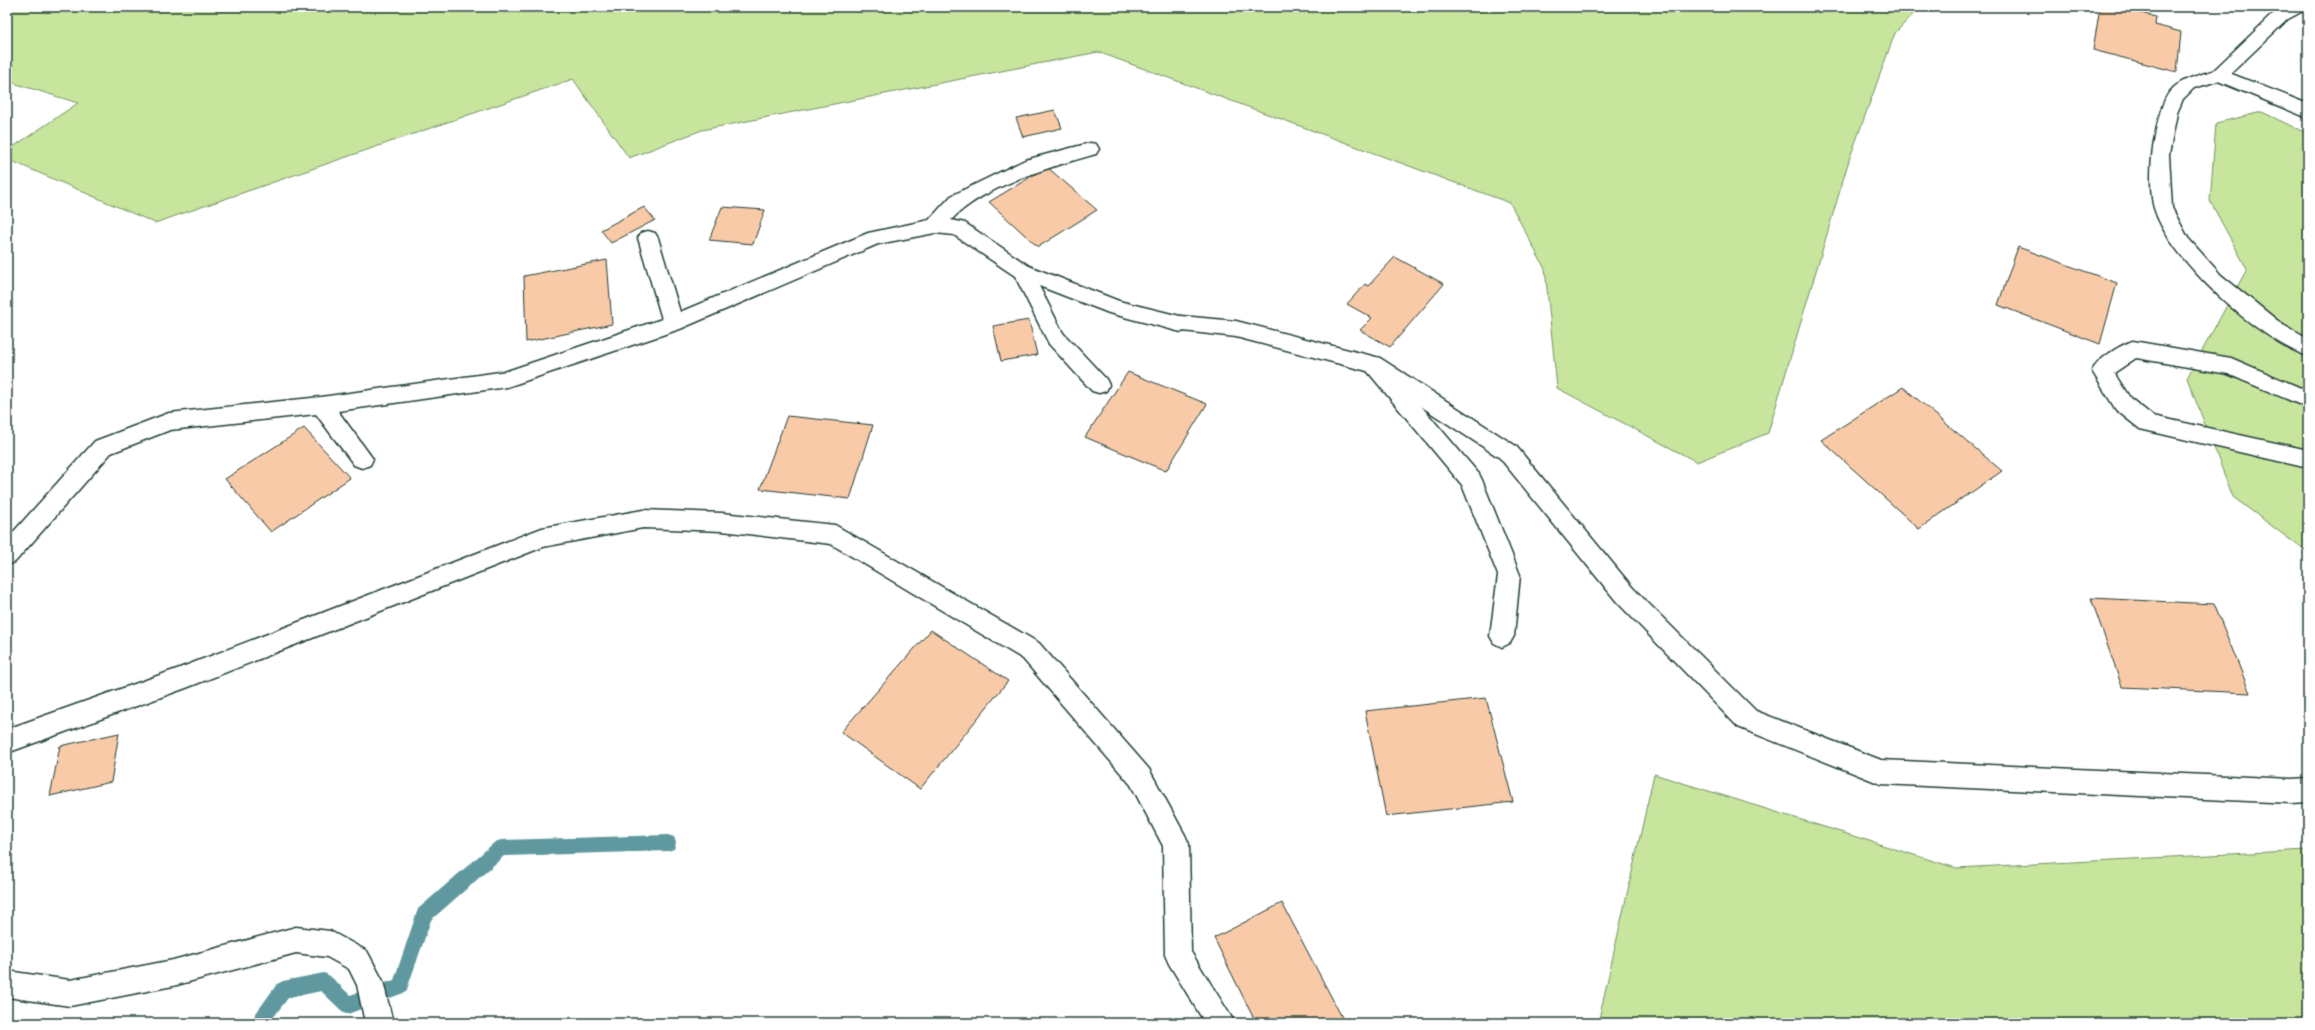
<svg xmlns="http://www.w3.org/2000/svg" width="2315" height="1030" viewBox="0 0 2315 1030" font-family="Mali,sans-serif">
<style>
.green{fill:#c8e59d;stroke:#749168}
.lines{fill:none;stroke-linecap:round;stroke-linejoin:round}
.stream{fill:#5f999f;fill-rule:evenodd}
.building{fill:#f9caa8;stroke:#1f3d34}
.service-casing{stroke:#1f3d34;stroke-width:3}
.minor-casing{stroke:#1f3d34;stroke-width:3}
.service{fill:#fff;fill-rule:evenodd}
.minor{fill:#fff;fill-rule:evenodd}
</style>
<rect width="100%" height="100%" fill="#fff"/>
<filter id="ink" filterUnits="userSpaceOnUse"><feTurbulence type="fractalNoise" baseFrequency=".025" numOctaves="2"/><feDisplacementMap in="SourceGraphic" scale="8" xChannelSelector="R" yChannelSelector="G"/><feConvolveMatrix kernelMatrix="1 2 1 2 8 2 1 2 1" color-interpolation-filters="sRGB"/></filter>
<g filter="url(#ink)">
<g class="green">
<polygon points="7,7 1920,7 1895,33 1849,160 1768,433 1697,462 1557,388 1545,269 1510,203 1098,52 702,130 629,158 573,79 155,223 7,159 7,151 78,103 7,81"/>
<polygon points="2262,112 2308,134 2308,553 2233,497 2187,378 2247,269 2210,201 2216,123"/>
<polygon points="1654,774 1956,868 2308,850 2308,1023 1598,1023"/>
</g>
<g class="lines">
<polygon class="stream" points="668,835 674,837 676,843 674,849 668,851 504,856 431,920 406,992 348,1014 342,1011 321,991 288,998 269,1023 249,1023 277,984 283,981 324,973 330,976 350,995 394,980 418,909 495,842 501,840"/>
</g>
<g class="building">
<polygon points="2100,7 2118,7 2156,17 2155,25 2181,32 2177,72 2093,50"/>
<polygon points="1055,110 1062,128 1023,137 1016,118"/>
<polygon points="1047,167 1097,210 1038,247 989,202"/>
<polygon points="644,207 655,220 611,243 601,230"/>
<polygon points="722,207 765,210 753,244 709,240"/>
<polygon points="2018,247 2117,283 2100,344 1998,305"/>
<polygon points="1395,257 1444,284 1390,347 1360,330 1372,318 1347,304 1365,284 1368,286"/>
<polygon points="607,260 612,324 526,342 524,276"/>
<polygon points="1029,320 1037,355 1001,361 993,326"/>
<polygon points="1128,372 1207,404 1166,471 1085,437"/>
<polygon points="1903,387 2002,471 1919,529 1821,440"/>
<polygon points="787,416 873,425 850,499 760,489"/>
<polygon points="304,428 350,478 271,532 225,479"/>
<polygon points="2091,598 2214,604 2250,693 2122,687"/>
<polygon points="931,630 1008,681 920,789 841,732"/>
<polygon points="1486,698 1513,802 1386,816 1365,711"/>
<polygon points="119,733 111,782 50,796 60,746"/>
<polygon points="1282,903 1345,1023 1256,1023 1214,938"/>
</g>
<g class="lines">
<g class="service-casing">
<g id="service">
<polygon points="2284,7 2305,7 2303,11 2288,19 2225,79 2219,81 2213,79 2210,75 2213,71 2276,11"/>
<path d="M1090,143l6,1 3,5 -3,5c-45,13 -112,31 -145,66l14,3 64,43 90,35 69,17 3,6 -3,6 -7,2 -72,-19 -70,-27 24,47 43,46 3,6 -3,6 -7,2 -7,-2 -43,-47 -34,-68 -61,-41 -19,-2 -57,11 -198,85 -173,58 -169,24 35,48 -3,6 -8,3 -8,-3 -38,-51 -146,16 -59,23 -96,109 -8,3v-26l88,-98 74,-28 152,-16 186,-26 155,-52 -24,-81 3,-5 7,-2 7,2 3,5 22,74 188,-79 61,-13 22,-24 74,-36z"/>
<polygon points="1375,358 1382,360 1479,474 1482,480 1520,575 1514,636 1510,643 1502,647 1494,643 1490,636 1498,575 1462,485 1368,372 1365,366 1368,360"/>
<polygon points="643,510 722,513 835,525 1039,643 1149,769 1185,835 1189,844 1191,952 1235,1023 1205,1023 1169,964 1165,955 1163,846 1131,785 1023,659 831,544 722,531 643,528 543,547 186,688 7,753 7,729 177,669 542,528"/>
</g>
</g>
<g class="minor-casing">
<g id="minor">
<path d="M2219,69l89,35v14l-90,-37 -24,7 -11,11 -6,14 -8,42 3,53 16,30 33,37 62,50 25,14v17c-50,-16 -139,-97 -154,-148 -5,-16 -3,-55 1,-72 10,-51 16,-53 64,-67z"/>
<polygon points="1181,316 1236,321 1380,358 1516,446 1633,588 1756,711 1881,760 2292,779 2308,778 2308,802 2292,803 1881,784 1738,727 1617,602 1500,458 1367,371 1236,337 1174,330 1171,324 1174,318"/>
<path d="M2133,341l98,17 77,33v17l-80,-34 -92,-16 -22,15 16,25 23,18 155,34v18l-168,-39 -24,-19 -24,-39c6,-12 28,-26 41,-30z"/>
<polygon points="296,927 330,931 367,951 383,981 393,1023 365,1023 357,985 349,969 327,957 296,953 173,986 70,1006 7,997 7,971 70,980 173,960"/>
</g>
</g>
<use href="#service" class="service"/>
<use href="#minor" class="minor"/>
</g>
</g>
<rect width="2315" height="1030" fill="none" stroke="#fff" stroke-width="24"/>
<rect x="12" y="12" width="2291" height="1006" fill="none" stroke="#1f3d34" stroke-width="1.5" filter="url(#ink)"/>
</svg>
